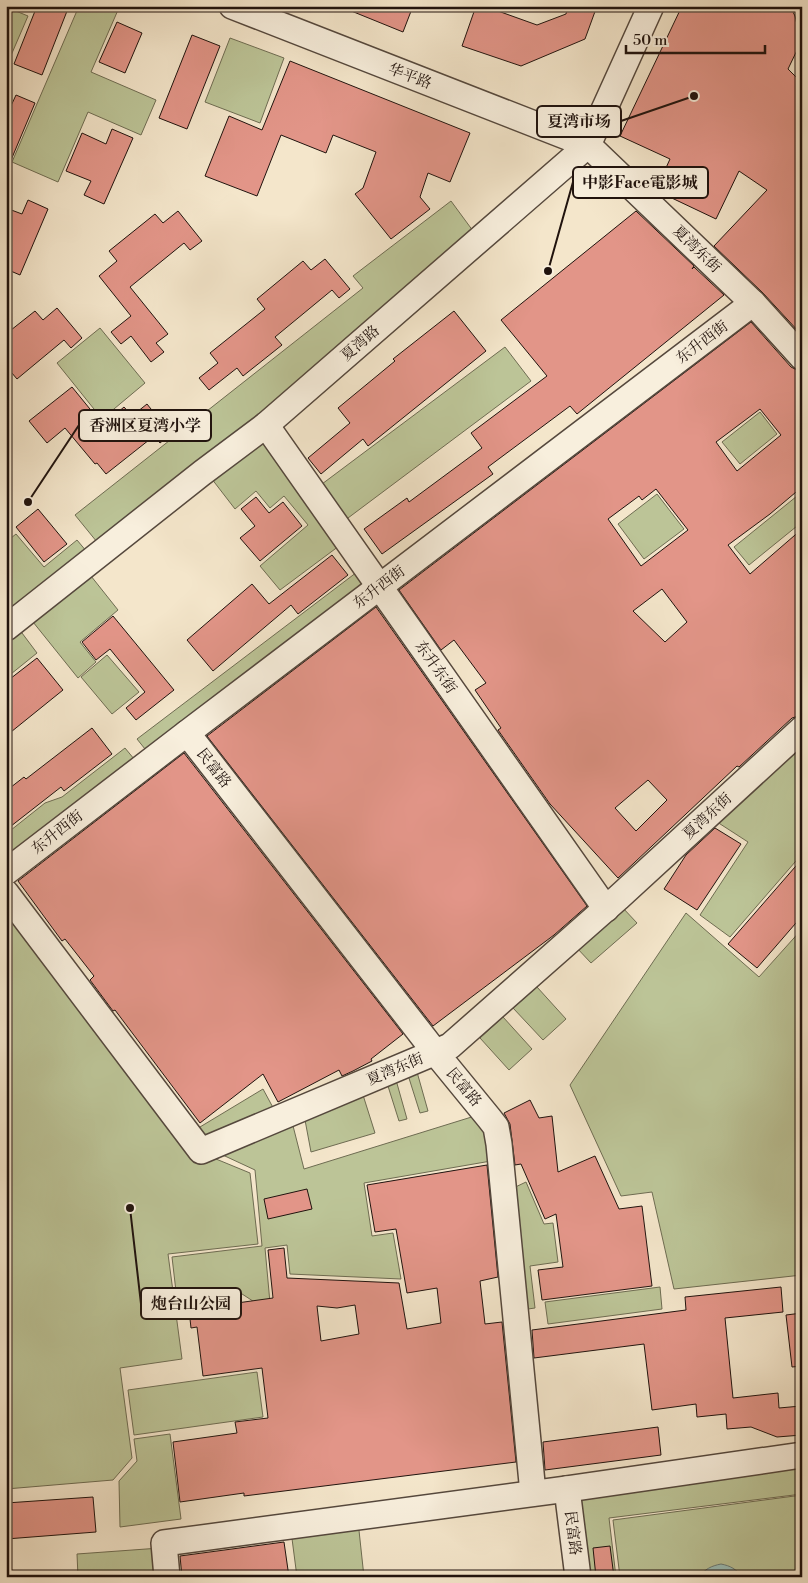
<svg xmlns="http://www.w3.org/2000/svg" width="808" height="1583" viewBox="0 0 808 1583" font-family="'Libre Bodoni','Noto Serif SC',serif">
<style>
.green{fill:#bcc497;stroke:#6e6c52}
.water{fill:#9cbfb9;stroke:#6a7a75}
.building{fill:#e29588;stroke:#20130e;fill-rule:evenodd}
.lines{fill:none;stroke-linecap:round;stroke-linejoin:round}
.minor-casing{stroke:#55483d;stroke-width:28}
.minor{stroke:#f8efdd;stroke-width:25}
.labels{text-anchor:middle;stroke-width:4;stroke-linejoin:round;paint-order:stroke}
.street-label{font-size:15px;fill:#20130e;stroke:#f8efdd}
.leader{fill:none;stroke:#20130e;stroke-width:2}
.callout-dot{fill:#20130e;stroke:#f8efdd;stroke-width:2}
.callout{fill:#f8efdd;stroke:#20130e;stroke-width:2}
.callout-label{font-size:16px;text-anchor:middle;font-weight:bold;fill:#20130e}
</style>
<rect width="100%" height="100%" fill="#f4e6cb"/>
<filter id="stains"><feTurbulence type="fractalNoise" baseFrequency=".004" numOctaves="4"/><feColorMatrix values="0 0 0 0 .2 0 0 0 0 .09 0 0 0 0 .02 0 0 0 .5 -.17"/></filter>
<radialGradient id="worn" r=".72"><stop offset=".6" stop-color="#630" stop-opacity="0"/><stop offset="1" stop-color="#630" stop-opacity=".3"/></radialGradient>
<g class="green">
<polygon points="79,6 110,6 118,10 91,72 156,100 141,135 88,112 58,182 12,162"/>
<polygon points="6,7 28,16 6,67"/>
<polygon points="230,38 284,58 260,123 205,102"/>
<polygon points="451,201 476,235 259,420 97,542 75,515 363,288 353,276"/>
<polygon points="100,328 145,383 102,419 57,363"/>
<polygon points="505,347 531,381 344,521 318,487"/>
<polygon points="760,412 777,434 740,464 722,442"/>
<polygon points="262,434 339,546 280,590 260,566 308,525 284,496 270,508 256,491 235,509 208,474"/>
<polygon points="802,492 802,522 749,565 734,547"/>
<polygon points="657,494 684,529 644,559 618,524"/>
<polygon points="16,534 44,567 77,540 87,552 6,620 6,542"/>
<polygon points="361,569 373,585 149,754 137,739"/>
<polygon points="87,571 118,610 80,642 96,662 78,678 29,617"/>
<polygon points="16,625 37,653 6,678 6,634"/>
<polygon points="107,655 139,692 112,714 81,677"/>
<polygon points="125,748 139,765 6,867 6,834 45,803 62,797"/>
<polygon points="791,748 802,755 802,854 730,937 700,915 748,842 714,820"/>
<polygon points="6,896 199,1152 250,1173 258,1244 168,1254 182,1359 120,1368 132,1458 113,1480 6,1489"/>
<polygon points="622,907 637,923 591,963 576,947"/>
<polygon points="686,913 759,977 802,929 802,1275 674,1289 652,1192 621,1196 570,1085"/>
<polygon points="537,987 566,1019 543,1040 513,1008"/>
<polygon points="503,1017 532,1049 509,1070 480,1038"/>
<polygon points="417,1072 428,1111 420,1113 408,1075"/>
<polygon points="396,1080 407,1119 399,1121 387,1083"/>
<polygon points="263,1089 277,1115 202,1143 195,1130"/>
<polygon points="363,1095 375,1133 311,1152 305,1120"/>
<polygon points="478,1115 488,1134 491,1161 364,1183 372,1236 393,1233 401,1279 290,1274 287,1245 265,1248 270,1303 259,1305 239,1292 177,1300 172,1257 262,1246 255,1170 212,1150 291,1118 304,1169"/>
<polygon points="526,1182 544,1224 553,1223 558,1262 530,1266 535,1308 521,1310 507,1191"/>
<polygon points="660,1287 662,1309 548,1324 545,1302"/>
<polygon points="257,1372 263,1417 134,1435 128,1390"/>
<polygon points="170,1434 181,1519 120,1527 119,1481 137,1461 134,1439"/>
<polygon points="802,1461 802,1494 609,1518 616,1577 585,1577 575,1493"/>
<polygon points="802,1495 802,1577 620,1577 613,1520"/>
<polygon points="358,1521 364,1577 297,1577 291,1531"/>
<polygon points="160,1548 162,1577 78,1577 77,1554"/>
</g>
<path class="water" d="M721,1564c10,2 15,5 21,13h-43c6,-8 12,-11 22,-13z"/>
<g class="building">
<polygon points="37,6 69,6 42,75 14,64"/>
<polygon points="339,6 413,6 403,32"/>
<polygon points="476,6 484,6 537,25 566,14 568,6 597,6 585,39 521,66 462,46"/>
<polygon points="682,6 790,6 795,16 801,42 788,69 802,83 802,328 799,332 763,293 714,246 767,190 739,171 716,219 657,191 656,190 670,159 620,136"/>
<polygon points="117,22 142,33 125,73 99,62"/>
<polygon points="192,35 220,46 187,129 159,118"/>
<polygon points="290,61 470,133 450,182 428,173 420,197 430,209 391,239 355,194 363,188 376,152 333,135 326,153 281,135 257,196 205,176 229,116 262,130"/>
<polygon points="16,95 35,103 6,172 6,106 10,108"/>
<polygon points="112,129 133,138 104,204 84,195 91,181 66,171 82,133 106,144"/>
<polygon points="28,200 48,209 20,275 6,269 6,208 22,214"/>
<polygon points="178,211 202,241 190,250 184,243 130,287 168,334 156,343 164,352 151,362 131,336 121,344 111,332 131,316 99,276 117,261 109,251 155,214 163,223"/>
<polygon points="636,211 694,266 692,269 694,267 724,295 577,414 570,406 488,467 493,474 382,554 364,529 407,498 409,502 482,448 471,433 547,376 501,320"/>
<polygon points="325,259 350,289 339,298 332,290 275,337 282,345 243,376 237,368 209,390 199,378 218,363 210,353 265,309 257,299 303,261 311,270"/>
<polygon points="57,308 82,338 71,348 64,340 17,379 6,366 6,334 35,311 43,320"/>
<polygon points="454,311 486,351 368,446 363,439 321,474 308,458 350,423 338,408 395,361 393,359"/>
<path d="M751,322l40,45 6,3 5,1v116l-32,27 -42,31 22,29 52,-45v186l-10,3 -53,49 -2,-1 -119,112 -68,-74 -52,-74 3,-2 -26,-38 11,-7 -32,-43 -13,10 -42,-60zM760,409l21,26 -44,36 -21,-29zM656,489l32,41 -47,36 -33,-47 31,-23 3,4zM662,589l25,33 -22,20 -32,-31zM648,780l19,20 -31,31 -21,-23z"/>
<polygon points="72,387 103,425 124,407 132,416 147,404 171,434 160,443 154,436 106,474 97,463 95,464 65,428 47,443 29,421"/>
<polygon points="256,497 269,513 283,502 302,526 260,561 240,538 255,526 241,509"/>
<polygon points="38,509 67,544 44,562 16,527"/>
<polygon points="332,555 348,575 298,614 291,605 213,671 187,640 252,584 269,604"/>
<polygon points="376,607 587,906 554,935 433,1026 207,736"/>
<polygon points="113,616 174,690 136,720 126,708 145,692 110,649 96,660 82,642"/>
<polygon points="37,658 63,690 6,736 6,682"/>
<polygon points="92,728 112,754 64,791 61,787 6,830 6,791 24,777 26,779"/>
<polygon points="184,753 403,1034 371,1059 372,1061 353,1071 342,1076 339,1070 278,1102 263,1074 200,1123 115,1010 113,1011 90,980 94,976 65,939 62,941 18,881"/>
<polygon points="715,828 741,844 697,910 664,889 686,855"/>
<polygon points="802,859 802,916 757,968 728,944"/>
<polygon points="530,1100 539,1118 552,1116 558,1172 595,1156 619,1209 642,1206 652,1286 542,1300 538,1270 563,1267 556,1214 545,1219 521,1164 515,1165 510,1124 504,1113"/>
<path d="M487,1165l11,112 -18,4 5,43 17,-2 14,140 -272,34v-3l-64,9 -7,-60 64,-9 -2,-11 33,-4 -6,-50 -59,8 -6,-49 -6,1 -2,-18 11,-1 -1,-9 37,-4 1,7 36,-5 -5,-48 16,-2 3,30 112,5 8,46 34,-6 -4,-35 -30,5 -11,-64 -21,3 -8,-47zM355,1305l4,29 -38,7 -4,-35 20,2z"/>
<polygon points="307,1189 312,1209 268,1219 264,1199"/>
<polygon points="781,1287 783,1312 725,1318 733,1398 778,1393 779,1408 801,1406 802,1435 777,1437 751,1427 727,1429 726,1414 697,1417 696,1404 652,1410 644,1344 534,1358 532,1330 686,1310 685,1297"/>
<polygon points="802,1313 802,1366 792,1367 786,1315"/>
<polygon points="658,1427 661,1455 545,1470 543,1442"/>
<polygon points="93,1497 96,1532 6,1539 6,1503"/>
<polygon points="284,1542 289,1577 182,1577 180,1556"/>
<polygon points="610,1546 614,1577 596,1577 593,1548"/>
</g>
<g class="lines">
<g class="minor-casing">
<g id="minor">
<polyline points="232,6 588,145 753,303 802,357"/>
<polyline points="266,425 606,909"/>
<polyline points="6,628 202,473 266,425 588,145 651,6"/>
<polyline points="187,733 435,1052 489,1118 496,1127 499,1144 533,1493"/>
<polyline points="6,872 187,733 753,303"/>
<polyline points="6,893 201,1151 450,1046 619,897 802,729"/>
<polyline points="567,1489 578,1577"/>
<polyline points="167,1577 164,1543 567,1489 802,1455"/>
</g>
</g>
<use href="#minor" class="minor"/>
</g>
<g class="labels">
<g class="street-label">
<text transform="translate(410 76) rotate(21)" y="5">华平路</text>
<text transform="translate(697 249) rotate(44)" y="5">夏湾东街</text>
<text transform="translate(702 342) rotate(-37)" y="5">东升西街</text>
<text transform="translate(360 343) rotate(-41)" y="5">夏湾路</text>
<text transform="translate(379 587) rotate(-37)" y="5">东升西街</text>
<text transform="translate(436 667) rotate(55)" y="5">东升东街</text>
<text transform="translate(214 768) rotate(52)" y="5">民富路</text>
<text transform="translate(707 816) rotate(-43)" y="5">夏湾东街</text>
<text transform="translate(57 832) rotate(-38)" y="5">东升西街</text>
<text transform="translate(395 1069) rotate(-23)" y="5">夏湾东街</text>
<text transform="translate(464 1087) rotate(50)" y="5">民富路</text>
<text transform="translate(573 1533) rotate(83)" y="5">民富路</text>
</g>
</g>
<path class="leader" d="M694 96L621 121M548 271L573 182M28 502L79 425M130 1208L141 1304"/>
<g class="callout-dot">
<circle cx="694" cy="96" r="5"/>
<circle cx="548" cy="271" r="5"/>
<circle cx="28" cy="502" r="5"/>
<circle cx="130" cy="1208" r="5"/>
</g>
<g class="callout">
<rect x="537" y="106" width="84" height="31" rx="5"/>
<rect x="573" y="167" width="135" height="31" rx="5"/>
<rect x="79" y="410" width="132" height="31" rx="5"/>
<rect x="141" y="1288" width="100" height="31" rx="5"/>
</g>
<g class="callout-label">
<text x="579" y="127">夏湾市场</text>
<text x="640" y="188">中影Face電影城</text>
<text x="145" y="431">香洲区夏湾小学</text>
<text x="191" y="1309">炮台山公园</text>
</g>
<rect width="808" height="1583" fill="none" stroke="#f4e6cb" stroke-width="25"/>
<rect x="8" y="8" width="793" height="1568" fill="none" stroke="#20130e" stroke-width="2.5"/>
<rect x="12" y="12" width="783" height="1558" fill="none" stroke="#20130e"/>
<path d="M626 45v8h139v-8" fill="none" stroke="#20130e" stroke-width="2.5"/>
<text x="633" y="45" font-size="15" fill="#20130e" stroke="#f8efdd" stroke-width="4" paint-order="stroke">50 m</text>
<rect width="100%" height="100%" filter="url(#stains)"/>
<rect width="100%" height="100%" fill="url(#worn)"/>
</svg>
